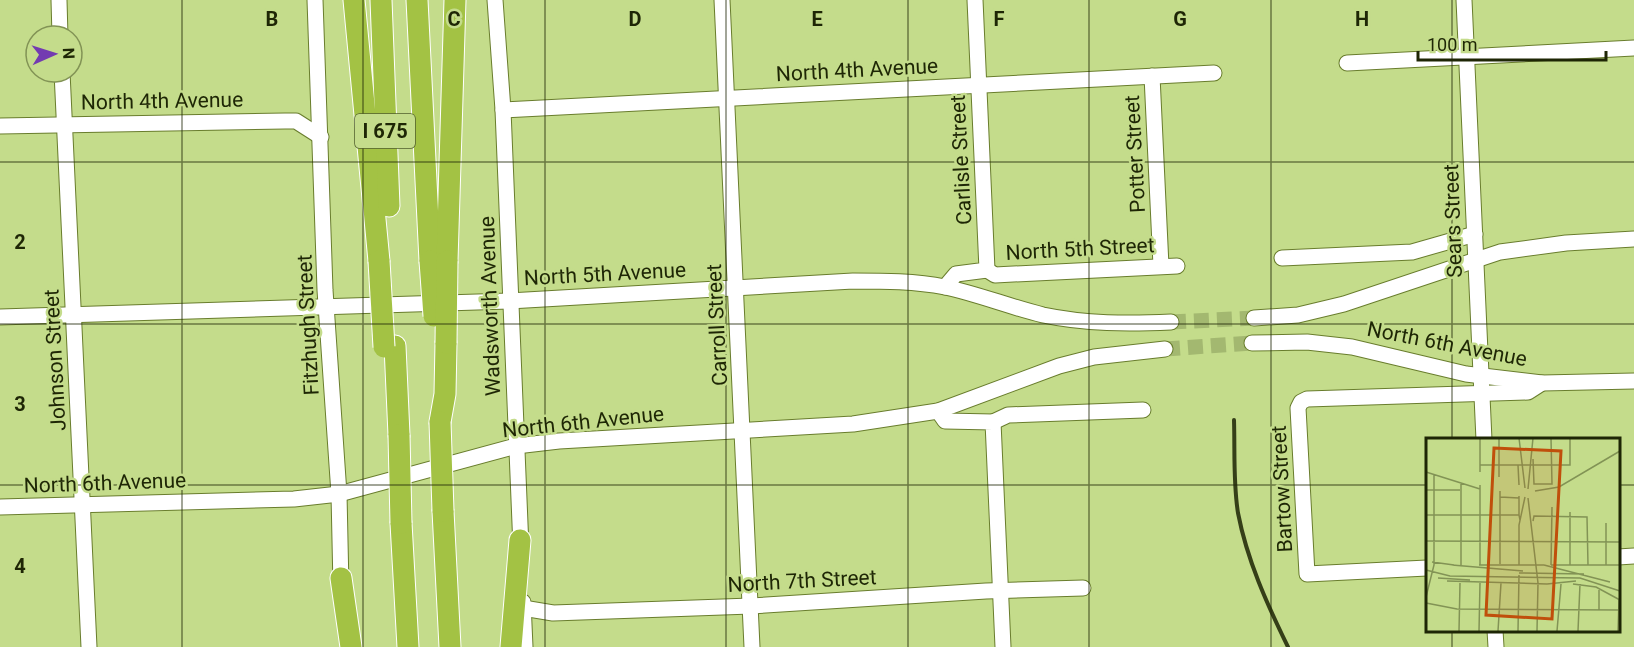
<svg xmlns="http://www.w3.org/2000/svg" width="1634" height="647" viewBox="0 0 1634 647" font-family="Roboto,sans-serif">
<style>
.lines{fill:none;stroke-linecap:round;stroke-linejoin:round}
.minor-tunnel{stroke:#a3b870;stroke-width:15;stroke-dasharray:15 8;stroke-linecap:butt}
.minor-casing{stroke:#697d2d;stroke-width:17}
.highway-casing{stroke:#fff;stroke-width:23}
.minor{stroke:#fff;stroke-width:15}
.highway{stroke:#a3c244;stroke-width:21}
.rail{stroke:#353f18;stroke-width:4}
.highway-bridge-casing{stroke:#fff;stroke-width:23;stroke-linecap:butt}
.highway-bridge{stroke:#a3c244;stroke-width:21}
.grid{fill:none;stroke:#1e2605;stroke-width:1.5;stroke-opacity:0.55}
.labels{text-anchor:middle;stroke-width:5;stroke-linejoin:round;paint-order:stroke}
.shield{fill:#c4dc8b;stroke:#505d2d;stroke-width:1.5}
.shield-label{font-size:20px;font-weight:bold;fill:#1e2605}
.street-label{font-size:21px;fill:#1e2605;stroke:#c4dc8b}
.inset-road{fill:none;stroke:#829355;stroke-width:1.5}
.view{fill:#c04f0b;fill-opacity:0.15;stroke:#c04f0b;stroke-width:3}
.inset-edge{fill:none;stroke:#1e2605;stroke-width:3}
.grid-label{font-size:20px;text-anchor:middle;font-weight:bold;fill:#1e2605;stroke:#c4dc8b;stroke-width:5;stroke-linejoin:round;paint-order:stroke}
</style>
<rect width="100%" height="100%" fill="#c4dc8b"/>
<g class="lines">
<g class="minor-tunnel">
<polyline points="1171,322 1254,318"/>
<polyline points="1165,349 1252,343"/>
</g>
<g class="minor-casing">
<g id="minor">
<polyline points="59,0 60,36"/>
<polyline points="315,0 325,290 339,494 341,587"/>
<polyline points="495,0 503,110 521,548"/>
<polyline points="722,0 752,647"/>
<polyline points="1464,0 1484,440"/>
<polyline points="1347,63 1634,48"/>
<polyline points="62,72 89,647"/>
<polyline points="1152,76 1161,266"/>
<polyline points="503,110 1214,73"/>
<polyline points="0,126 285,121 296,121 321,137"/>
<polyline points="1282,258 1412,252 1475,234"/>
<polyline points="987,270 995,275 1177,266"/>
<polyline points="945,287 956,274 987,270 975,0"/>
<path d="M0,317l509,-16 344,-20c31,0 62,0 92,6 33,7 65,20 98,28 43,9 85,9 128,7"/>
<polyline points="1254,318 1298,315 1344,304 1500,252 1566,243 1634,239"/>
<polyline points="1252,343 1307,342 1352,347 1466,374 1542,383 1634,381"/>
<polyline points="938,411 945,421 993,422 1003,647"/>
<polyline points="993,422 1008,415 1143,410"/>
<polyline points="0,507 294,499 339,494 516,446 559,441 853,424 938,411 1059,366 1094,357 1165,349"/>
<polyline points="1618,557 1634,556"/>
<polyline points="1427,568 1307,574 1298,408 1301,402 1307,399 1528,392 1542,383"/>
<polyline points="523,602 525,647"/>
<polyline points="523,608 553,613 751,606 986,591 1083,588"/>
<polyline points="1495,630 1496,647"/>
</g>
</g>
<g class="highway-casing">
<g id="highway">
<polyline points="354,0 379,261"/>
<polyline points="381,0 389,206"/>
<polyline points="417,0 430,261"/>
<polyline points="447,261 455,0"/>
<polyline points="395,346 399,435"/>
<polyline points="440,422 445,394 446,343"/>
<polyline points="443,511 450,647"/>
<polyline points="401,523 408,647"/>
<polyline points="341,578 351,647"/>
<polyline points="511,647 520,540"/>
</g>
</g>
<use href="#minor" class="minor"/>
<use href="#highway" class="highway"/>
<path class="rail" d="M1234,420c1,31 -1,62 4,93 9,47 29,91 50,134"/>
<g class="highway-bridge-casing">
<g id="highway-bridge">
<polyline points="379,261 384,347"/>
<polyline points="430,261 434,316"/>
<polyline points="446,343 447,261"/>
<polyline points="440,422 443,511"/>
<polyline points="399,435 401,523"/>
</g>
</g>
<use href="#highway-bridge" class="highway-bridge"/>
</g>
<path class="grid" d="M182,0v647M363,0v647M545,0v647M726,0v647M908,0v647M1089,0v647M1271,0v647M1452,0v440M0,162h1634M0,324h1634M0,485h1427M1618,485h16M1452,630v17"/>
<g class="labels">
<rect class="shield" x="355" y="114" width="60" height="34" rx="4.5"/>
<g class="shield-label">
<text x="385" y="138">I 675</text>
</g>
<g class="street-label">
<text transform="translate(857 70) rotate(-3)" y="7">North 4th Avenue</text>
<text transform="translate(162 101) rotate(-1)" y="7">North 4th Avenue</text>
<text transform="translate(1135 154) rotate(-93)" y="7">Potter Street</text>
<text transform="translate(961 160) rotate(-93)" y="7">Carlisle Street</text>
<text transform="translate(1453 221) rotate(-92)" y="7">Sears Street</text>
<text transform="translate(1080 249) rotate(-3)" y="7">North 5th Street</text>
<text transform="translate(605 274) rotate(-3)" y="7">North 5th Avenue</text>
<text transform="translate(490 306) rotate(-92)" y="7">Wadsworth Avenue</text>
<text transform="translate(308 325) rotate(-93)" y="7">Fitzhugh Street</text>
<text transform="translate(717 325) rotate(-93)" y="7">Carroll Street</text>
<text transform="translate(1447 344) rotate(11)" y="7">North 6th Avenue</text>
<text transform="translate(55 360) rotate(-93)" y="7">Johnson Street</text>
<text transform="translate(583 422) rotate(-6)" y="7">North 6th Avenue</text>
<text transform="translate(105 483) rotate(-2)" y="7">North 6th Avenue</text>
<text transform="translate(1282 489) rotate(-93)" y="7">Bartow Street</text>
<text transform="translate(802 581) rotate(-3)" y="7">North 7th Street</text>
</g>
</g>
<g transform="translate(1426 438)">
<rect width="194" height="194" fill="#c4dc8b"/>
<path class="inset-road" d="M73,0v39M93,0l6,50M107,21l1,25h18l-1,-46M54,27h90v-27M92,27l1,20M0,34l54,17M54,34v-34M54,47v80M102,51l5,-51M0,52h34M109,53l24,-4 61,-36M74,59l19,1M102,60l10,85 -1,48M0,77h93l1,5M93,77v-19M107,83l1,-5 53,1 1,48M180,85v42M0,103l194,1M6,124l22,3M74,126v-73M26,127l71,6M35,127v-82M53,127h65M93,127v-40l6,-28M118,127l66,17M125,127h69M125,127l1,-58M144,127v-53M0,132l24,6 130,2 40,13M93,135l65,1M12,140l32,2M21,143l100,3M121,146l29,-3M147,146l23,3 24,13M0,159l8,-32v-90M0,165l31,6 163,1M173,172v-20M33,193l1,-48M53,193l1,-48M72,193l3,-48M92,193l1,-56M131,193l4,-47M152,193l2,-47M192,193l1,-31"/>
<path class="view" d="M68,10l67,3 -9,168 -66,-4z"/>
<rect width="194" height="194" class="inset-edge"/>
</g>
<g class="grid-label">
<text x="272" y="26">B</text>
<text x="454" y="26">C</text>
<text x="635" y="26">D</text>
<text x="817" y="26">E</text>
<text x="999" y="26">F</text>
<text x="1180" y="26">G</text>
<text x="1362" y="26">H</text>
<text x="20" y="249">2</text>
<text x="20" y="411">3</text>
<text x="20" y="573">4</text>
</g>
<g transform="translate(54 54) rotate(87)"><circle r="28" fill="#c4dc8b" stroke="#829355" stroke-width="1.5"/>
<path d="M0-4.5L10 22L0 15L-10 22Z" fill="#733bb1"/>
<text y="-9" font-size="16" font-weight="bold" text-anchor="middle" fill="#1e2605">N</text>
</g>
<path d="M1418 51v9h188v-9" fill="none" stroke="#1e2605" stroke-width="3"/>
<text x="1427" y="51" font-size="18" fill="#1e2605" stroke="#c4dc8b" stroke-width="4.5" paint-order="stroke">100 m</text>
</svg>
